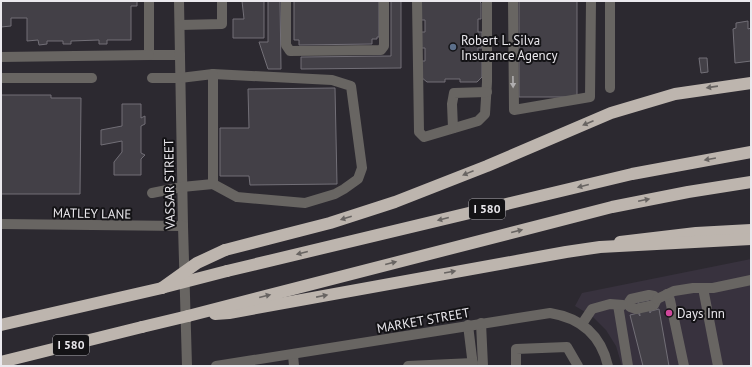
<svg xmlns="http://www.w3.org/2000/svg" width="752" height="367" viewBox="0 0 752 367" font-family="'PT Sans',sans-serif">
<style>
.built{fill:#38323e}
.building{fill:#434047;stroke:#726f77}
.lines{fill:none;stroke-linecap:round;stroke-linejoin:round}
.minor{stroke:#686562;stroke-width:10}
.highway{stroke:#bdb5ae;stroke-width:12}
.highway-bridge{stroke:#bdb5ae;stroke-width:12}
.oneway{fill:#b0aeaf}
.oneway2{fill:#686462}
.service-dot{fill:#5c6f8a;stroke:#141316;stroke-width:1.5}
.hotel-dot{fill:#d1479c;stroke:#141316;stroke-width:1.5}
.labels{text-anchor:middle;stroke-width:4;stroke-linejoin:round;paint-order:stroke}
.shield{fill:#141316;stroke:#aaa9ad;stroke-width:1}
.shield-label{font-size:12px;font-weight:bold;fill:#ebe9ee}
.poi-label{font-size:13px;fill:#ebe9ee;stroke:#141316;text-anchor:start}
.street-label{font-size:13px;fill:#ebe9ee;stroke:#141316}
</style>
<rect width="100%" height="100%" fill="#2c2930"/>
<polygon class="built" points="751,259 751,366 622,366 616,346 606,330 592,316 575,306 582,293"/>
<g class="building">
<polygon points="1,1 137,1 137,6 131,6 131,40 107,40 107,44 99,44 99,40 71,41 71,44 63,44 63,41 47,41 47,44 39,45 38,40 27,41 27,18 11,18 11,26 1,27"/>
<polygon points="242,1 264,1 264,38 233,38 233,19 244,19"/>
<polygon points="268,1 280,1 281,69 268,69 259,42 268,42"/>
<polygon points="294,1 379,1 379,37 377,37 377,39 372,39 372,44 299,45 299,40 294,40"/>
<polygon points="391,1 401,1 401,68 301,69 301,57 391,56"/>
<polygon points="423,1 479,1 481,3 481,19 478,19 478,32 482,32 482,48 478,48 478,61 482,61 482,77 477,82 460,82 460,79 445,79 445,82 427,82 421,77 421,61 425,61 425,48 421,48 421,32 425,32 425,20 421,20 421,3"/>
<rect x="519" y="1" width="58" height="96"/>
<polygon points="748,21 748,29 751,28 751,61 735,63 733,29 736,28 736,23"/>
<polygon points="699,58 707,58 708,72 701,73"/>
<polygon points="335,88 337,184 250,185 249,176 220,176 220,128 249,128 248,89"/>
<polygon points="1,95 51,95 51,98 81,98 80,194 1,194"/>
<polygon points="122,104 141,104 141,118 145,116 145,124 141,126 141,153 145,155 141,159 141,175 114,175 114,162 122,152 122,141 101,145 101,130 122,126"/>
<polygon points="648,300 650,313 651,311 659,309 669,366 643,366 630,315 638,313 640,316 638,302"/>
</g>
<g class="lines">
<g class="minor">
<polyline points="149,1 149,55 180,55"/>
<polyline points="179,1 183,226 187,366"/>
<polyline points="286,1 286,45 290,51 381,50 384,46 384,1"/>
<polyline points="417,1 419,132 424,137 478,121 485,114 487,82 487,1"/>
<polyline points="513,1 514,110 590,97 591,1"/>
<polyline points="180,25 222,24 222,1"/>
<polyline points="1,57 149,55"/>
<polyline points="1,78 92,78"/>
<polyline points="152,78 180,78 213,74 332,80 351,86 362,168 358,179 344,189 335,194 305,203 237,197 213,184"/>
<polyline points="610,88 610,1"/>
<polyline points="453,128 452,104 454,93 487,92"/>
<polyline points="152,193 182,187 213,184 213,74"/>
<polyline points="1,224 183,226"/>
<polyline points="703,288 718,366"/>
<polyline points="667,294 670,300 684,366"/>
<polygon points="649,295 654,296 657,299 654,305 636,309 630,307 629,302 631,299"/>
<polyline points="657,299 674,291 693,288 713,288 751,280"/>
<polyline points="618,305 628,366"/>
<polyline points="481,323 483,366"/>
<polyline points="582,324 592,309 610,304 623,305"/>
<polyline points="468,325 473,366"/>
<polyline points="293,355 294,366"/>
<path d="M216,366l334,-53c31,5 51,22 58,53"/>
<polyline points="408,366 473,363"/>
<polyline points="516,366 516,349 567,347 578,366"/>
</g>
<g class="highway">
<polyline points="620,242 696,233 751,230"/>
<polyline points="225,250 330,223 395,202 487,166 611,113 675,94 751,83"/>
<polyline points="227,271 632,174 751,152"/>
<polyline points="215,314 229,313 566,252 600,247 751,239"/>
<polyline points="188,316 612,207 688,192 751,182"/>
<polyline points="1,325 162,288"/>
<polyline points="1,362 142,327"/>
</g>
<g class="highway-bridge">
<polyline points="165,287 227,271"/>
<polyline points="162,288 197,263 225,250"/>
<polyline points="142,327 188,316"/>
</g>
</g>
<defs><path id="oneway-solid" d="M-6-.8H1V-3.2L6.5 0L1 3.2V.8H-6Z"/></defs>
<use class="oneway" href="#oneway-solid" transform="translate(513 82) rotate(89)"/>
<g class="oneway2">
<use href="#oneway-solid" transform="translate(712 87) rotate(172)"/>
<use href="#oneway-solid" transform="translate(588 123) rotate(157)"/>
<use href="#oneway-solid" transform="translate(710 159) rotate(170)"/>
<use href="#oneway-solid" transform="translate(468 173) rotate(158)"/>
<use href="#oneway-solid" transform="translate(583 186) rotate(166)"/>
<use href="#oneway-solid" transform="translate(644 200) rotate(-12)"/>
<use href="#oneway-solid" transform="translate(346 218) rotate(163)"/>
<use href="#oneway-solid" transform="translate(443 219) rotate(166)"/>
<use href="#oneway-solid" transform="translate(517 231) rotate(-14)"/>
<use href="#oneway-solid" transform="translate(302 253) rotate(166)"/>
<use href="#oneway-solid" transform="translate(391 263) rotate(-14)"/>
<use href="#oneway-solid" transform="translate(450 272) rotate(-10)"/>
<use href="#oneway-solid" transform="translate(265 296) rotate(-14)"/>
<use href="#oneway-solid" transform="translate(322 296) rotate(-11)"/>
</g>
<circle class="service-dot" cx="453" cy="47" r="4"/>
<circle class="hotel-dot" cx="669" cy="313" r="4"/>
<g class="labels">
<g class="shield">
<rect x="469" y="199" width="36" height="20" rx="3"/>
<rect x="53" y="335" width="36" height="20" rx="3"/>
</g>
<g class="shield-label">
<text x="487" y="213">I 580</text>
<text x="71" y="349">I 580</text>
</g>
<g class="poi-label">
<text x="461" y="45">Robert L. Silva<tspan x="461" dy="15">Insurance Agency</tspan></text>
<text x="677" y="318">Days Inn</text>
</g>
<g class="street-label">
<text transform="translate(169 184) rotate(-91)" y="5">VASSAR STREET</text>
<text transform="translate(92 213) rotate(1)" y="5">MATLEY LANE</text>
<text transform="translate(423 320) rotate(-10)" y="5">MARKET STREET</text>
</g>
</g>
<rect width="752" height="367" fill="none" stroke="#ebe9ee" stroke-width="4"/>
</svg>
